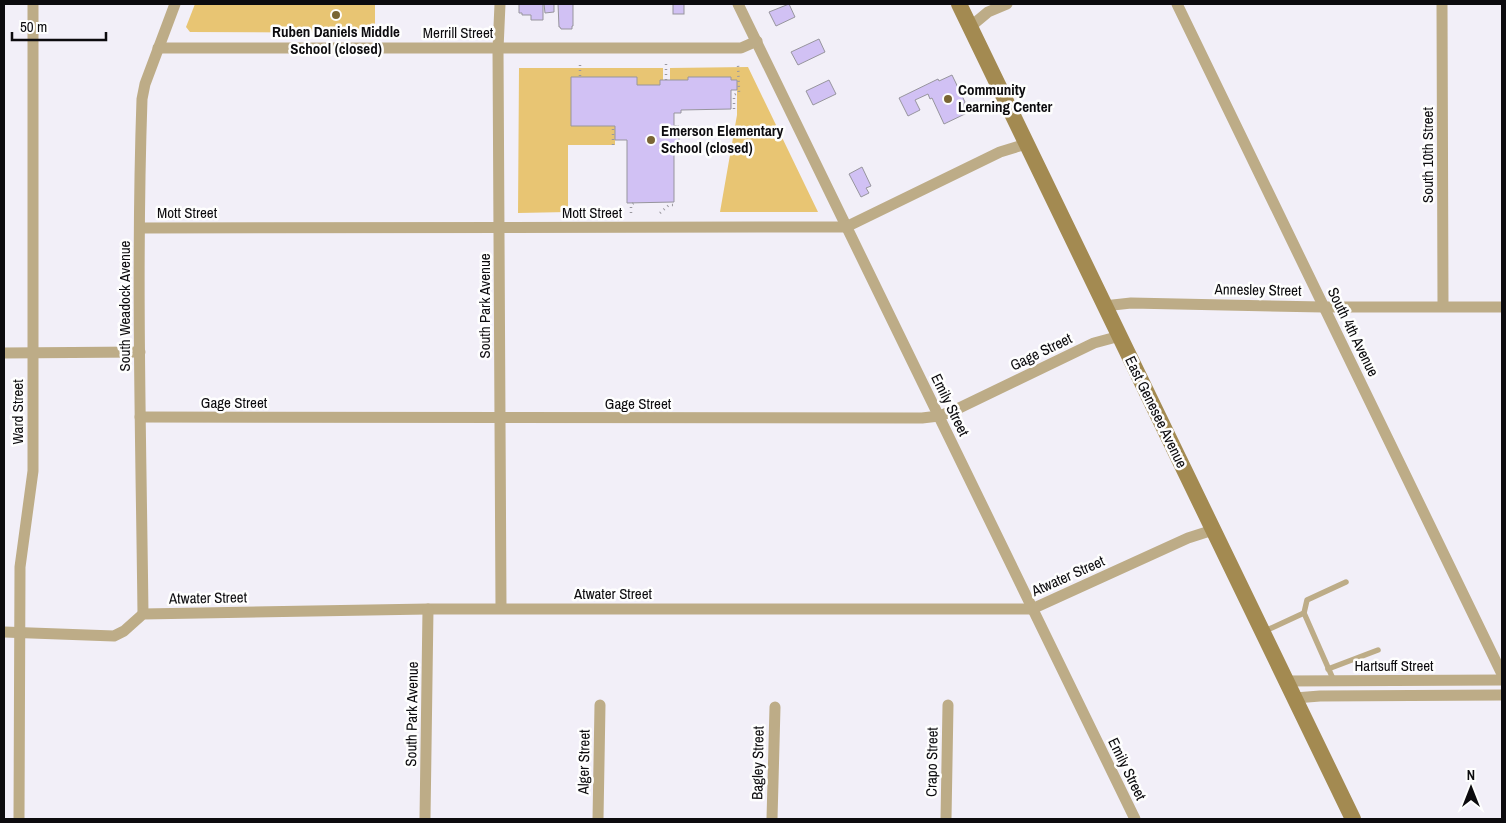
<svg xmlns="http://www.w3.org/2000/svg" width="1506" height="823" viewBox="0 0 1506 823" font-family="'Archivo Narrow',sans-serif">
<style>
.green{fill:#e8c573}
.building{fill:#d1c1f4;stroke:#97959d}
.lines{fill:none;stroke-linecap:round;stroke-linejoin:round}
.path{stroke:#9a989f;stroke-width:2.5;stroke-dasharray:1 4;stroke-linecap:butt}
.service{stroke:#bdac87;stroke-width:5.5}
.minor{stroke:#bdac87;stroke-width:11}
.secondary{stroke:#a38a51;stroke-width:16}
.poi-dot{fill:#7a6534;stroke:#fefefe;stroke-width:2}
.labels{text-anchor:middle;stroke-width:5;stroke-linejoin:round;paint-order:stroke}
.poi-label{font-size:15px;font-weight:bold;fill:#0c0b0e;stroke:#fefefe;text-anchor:start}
.street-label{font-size:15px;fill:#0c0b0e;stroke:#fefefe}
</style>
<rect width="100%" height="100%" fill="#f2eff8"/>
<g class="green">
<polygon points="195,4 375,4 375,33 190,32 186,27"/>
<polygon points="748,67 818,212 720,212 737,115 737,80 731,80 731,77 688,77 688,80 670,80 670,68"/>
<polygon points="519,68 663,68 663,80 660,80 660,85 637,85 637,77 571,77 571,126 615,126 615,145 568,145 568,212 518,213"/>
</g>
<g class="building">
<polygon points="519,4 543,4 543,20 531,20 531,15 522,15 522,13 519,13"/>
<polygon points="544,4 554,4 554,12 545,13"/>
<polygon points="558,4 573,4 573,26 572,26 572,29 561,29 560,27 559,27"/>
<rect x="673" y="4" width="11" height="10"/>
<polygon points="789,4 795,17 776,26 769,12"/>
<polygon points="819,39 825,52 798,65 791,52"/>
<polygon points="952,75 965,102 963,105 967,113 944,124 932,98 930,99 928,94 915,100 920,110 908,116 899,98 938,79 939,81"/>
<polygon points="571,77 637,77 637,85 660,85 660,80 688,80 688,77 731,77 731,80 737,80 737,90 731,90 731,109 681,110 681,113 674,113 674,126 679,126 679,143 674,143 674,202 627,203 627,140 615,140 615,126 571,126"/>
<polygon points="829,80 836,94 813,105 806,91"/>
<polygon points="862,167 871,186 866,188 869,193 861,197 849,174"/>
</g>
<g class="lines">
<g class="path">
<polyline points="666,64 666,80"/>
<polyline points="580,65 580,77"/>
<polyline points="734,109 734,95 739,92 738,64"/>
<polyline points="613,145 613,127 615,127"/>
<polyline points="631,213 631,205 635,202"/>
<polyline points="660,213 669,205 674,205"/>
</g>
<g class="service">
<polyline points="1304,613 1307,600 1346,582"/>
<polyline points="1265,631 1304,613 1334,681"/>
<polyline points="1328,669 1378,650"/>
</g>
<g class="minor">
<polyline points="500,4 498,49 501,608"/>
<polyline points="738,4 1135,819"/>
<polyline points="1177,4 1502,674"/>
<polyline points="1442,4 1443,306"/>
<polyline points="970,27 988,12 1007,4"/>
<polyline points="158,48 741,48 757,41"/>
<polyline points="140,228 846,227 1000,152 1026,144"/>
<polyline points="1104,306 1131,303 1323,307 1502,307"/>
<polyline points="4,353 140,352"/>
<polyline points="140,417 922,418 939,416 953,411 1094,343 1120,336"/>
<path d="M143,614c-2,-171 -7,-343 -1,-515l3,-15 30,-80"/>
<polyline points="4,632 114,636 124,631 143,614 428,609 1032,609 1188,538 1213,530"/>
<polyline points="1286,681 1502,680"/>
<polyline points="1295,698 1320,696 1502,695"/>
<polyline points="19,819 20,567 33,471 33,4"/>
<polyline points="425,819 428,609"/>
<polyline points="598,819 600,705"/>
<polyline points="772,819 775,707"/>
<polyline points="946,819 948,705"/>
</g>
<polyline class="secondary" points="959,4 1353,819"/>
</g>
<g class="poi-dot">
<circle cx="336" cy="15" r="5"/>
<circle cx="948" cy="99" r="5"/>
<circle cx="651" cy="140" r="5"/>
</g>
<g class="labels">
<g class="poi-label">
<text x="336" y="37" text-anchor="middle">Ruben Daniels Middle<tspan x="336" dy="17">School (closed)</tspan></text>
<text x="958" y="95">Community<tspan x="958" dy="17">Learning Center</tspan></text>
<text x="661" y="136">Emerson Elementary<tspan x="661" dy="17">School (closed)</tspan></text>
</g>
<g class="street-label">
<text x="458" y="38">Merrill Street</text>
<text transform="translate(1428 155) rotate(-90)" y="5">South 10th Street</text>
<text x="187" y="218">Mott Street</text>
<text x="592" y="218">Mott Street</text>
<text transform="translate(1258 290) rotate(1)" y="5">Annesley Street</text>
<text transform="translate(125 306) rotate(-90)" y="5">South Weadock Avenue</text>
<text transform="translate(485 306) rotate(-90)" y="5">South Park Avenue</text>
<text transform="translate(1353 332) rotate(64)" y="5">South 4th Avenue</text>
<text transform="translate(1041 352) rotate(-26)" y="5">Gage Street</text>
<text x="234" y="408">Gage Street</text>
<text x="638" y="409">Gage Street</text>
<text transform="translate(950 405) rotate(64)" y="5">Emily Street</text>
<text transform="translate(18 412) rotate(-90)" y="5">Ward Street</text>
<text transform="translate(1156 412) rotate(64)" y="5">East Genesee Avenue</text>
<text transform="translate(1068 576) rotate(-24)" y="5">Atwater Street</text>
<text x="613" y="599">Atwater Street</text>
<text transform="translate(208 598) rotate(-1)" y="5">Atwater Street</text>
<text x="1394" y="671">Hartsuff Street</text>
<text transform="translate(412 714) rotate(-89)" y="5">South Park Avenue</text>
<text transform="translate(584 762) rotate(-89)" y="5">Alger Street</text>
<text transform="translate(932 762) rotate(-89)" y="5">Crapo Street</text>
<text transform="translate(758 763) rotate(-89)" y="5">Bagley Street</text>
<text transform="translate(1127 769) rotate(64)" y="5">Emily Street</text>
</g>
</g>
<rect width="1506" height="823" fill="none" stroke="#0c0b0e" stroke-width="10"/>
<g transform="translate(1471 788)" stroke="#fefefe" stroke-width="4" paint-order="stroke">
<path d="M0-4L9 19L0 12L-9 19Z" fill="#0c0b0e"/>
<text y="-8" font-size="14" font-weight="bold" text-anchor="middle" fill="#0c0b0e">N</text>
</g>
<path d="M12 32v8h94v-8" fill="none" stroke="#0c0b0e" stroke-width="2.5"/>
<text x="20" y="32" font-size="15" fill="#0c0b0e" stroke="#fefefe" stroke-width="4" paint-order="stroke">50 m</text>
</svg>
